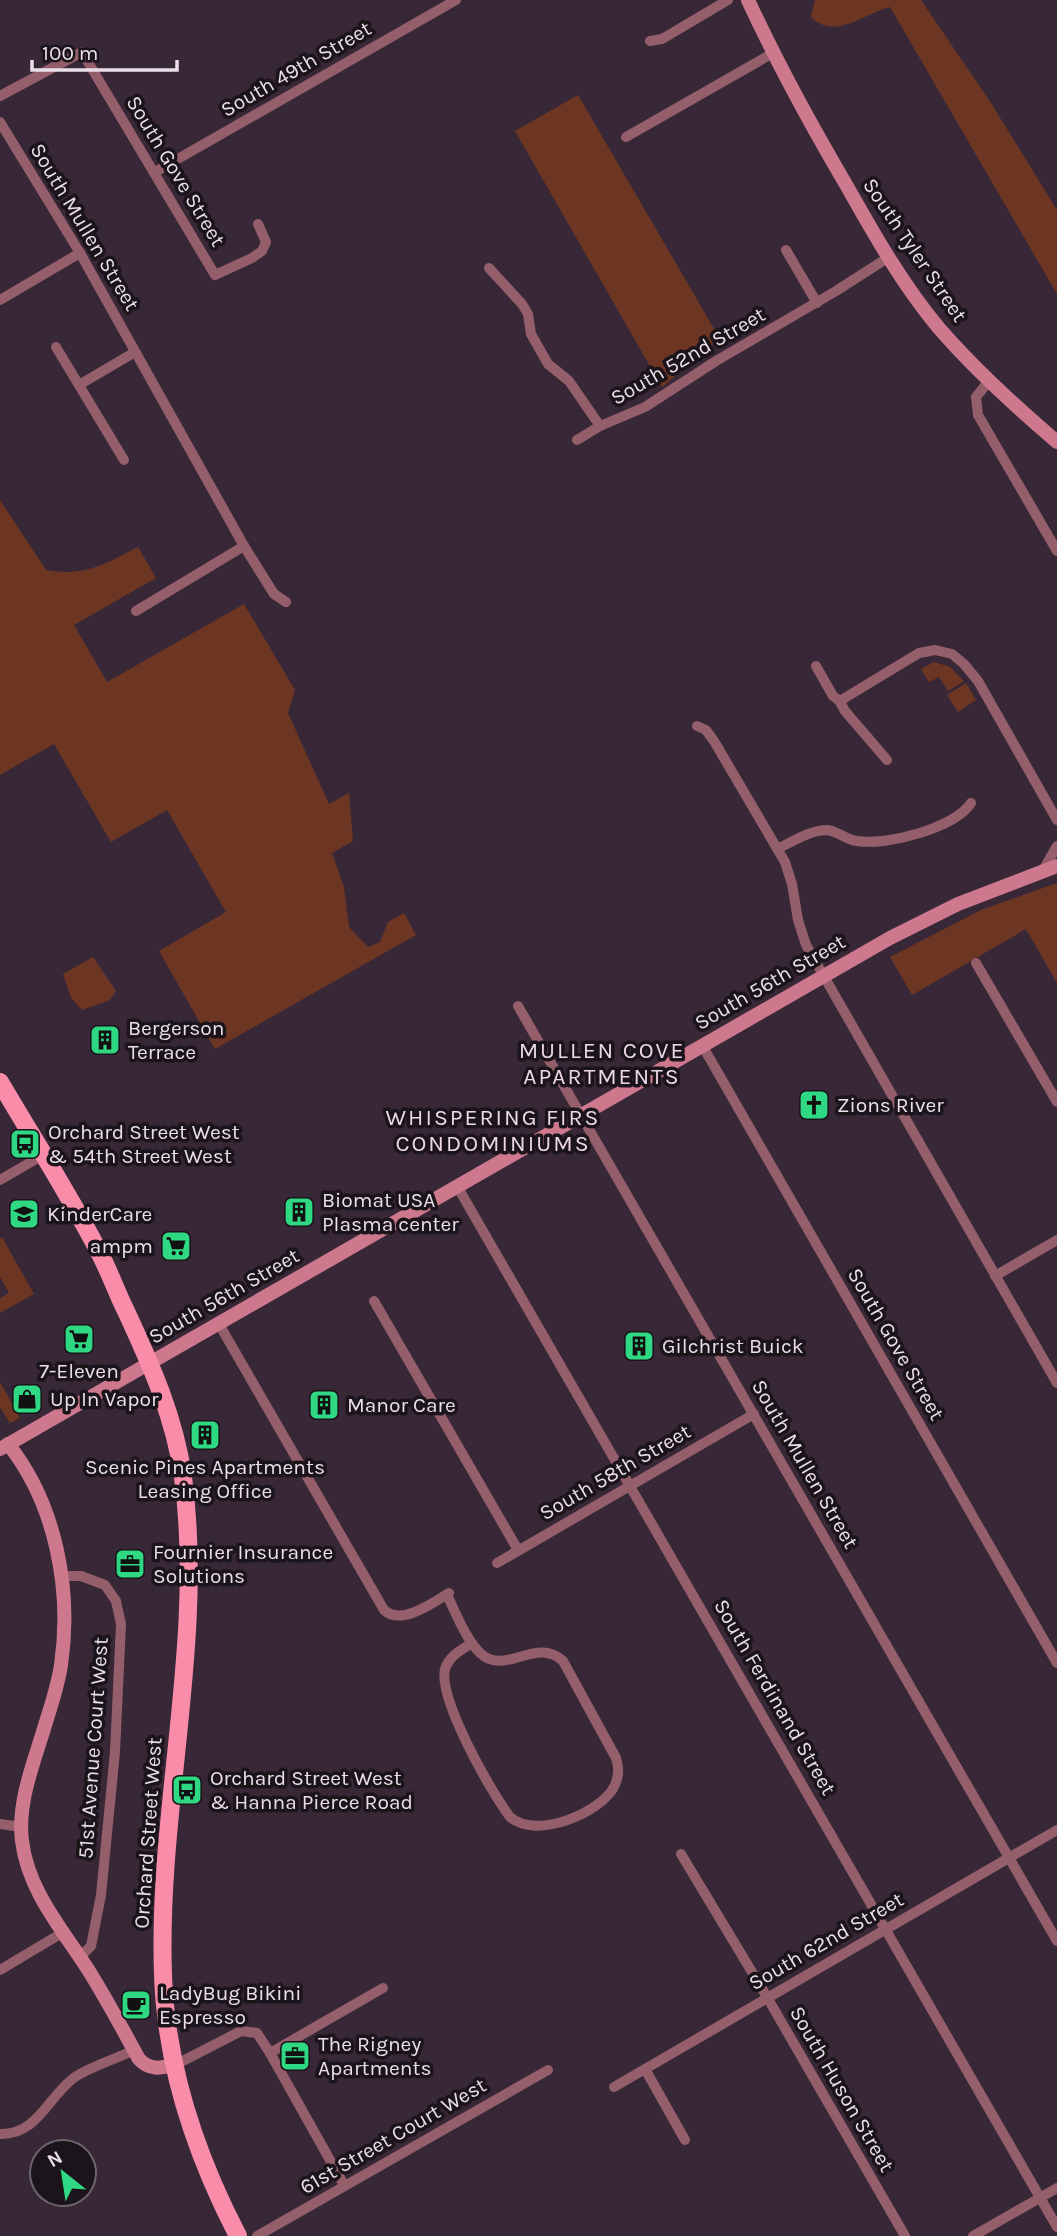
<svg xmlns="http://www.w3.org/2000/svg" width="1057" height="2236" viewBox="0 0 1057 2236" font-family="Karla,sans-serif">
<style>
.green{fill:#6d3623}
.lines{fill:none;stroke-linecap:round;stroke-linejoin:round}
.street{stroke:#945f6b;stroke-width:10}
.secondary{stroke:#cd788d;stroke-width:14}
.primary{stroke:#f98ca8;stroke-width:18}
.labels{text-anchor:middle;stroke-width:7;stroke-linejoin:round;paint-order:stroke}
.street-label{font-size:21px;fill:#eadfe8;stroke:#1b141a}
.poi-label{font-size:21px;fill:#eadfe8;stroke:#1b141a;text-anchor:start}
.neighbourhood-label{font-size:23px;letter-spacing:2px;fill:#edd8ea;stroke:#1b141a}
</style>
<rect width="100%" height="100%" fill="#382837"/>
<g class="green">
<path d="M815,0h106l70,103 66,107v84l-167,-287c-25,6 -55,34 -79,10z"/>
<polygon points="578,95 720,339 662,387 515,131"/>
<path d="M0,500l46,70c38,7 59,-6 92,-23l18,31 -82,47 33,57 137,-78 51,86 -7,23 41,91 20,-11 4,48 -21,12 12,34 5,40 19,20 12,-5 8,-20 16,-9 12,22 -201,114 -56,-98 67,-39 -59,-102 -56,32 -57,-98 -54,31z"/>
<polygon points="934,662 950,667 964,681 948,691 939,677 929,682 921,669"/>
<polygon points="966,683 976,700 958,712 947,695"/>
<polygon points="1057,883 1057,983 1026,929 912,995 890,957 981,910"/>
<polygon points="93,957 116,991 110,1000 82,1010 71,998 63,974"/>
<polygon points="2,1237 34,1294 0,1313 0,1298 9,1293 0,1277 0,1239"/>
<polygon points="0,1382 20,1418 10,1423 0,1407"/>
</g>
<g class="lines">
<g class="street">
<polyline points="650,41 662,39 728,0"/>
<polyline points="0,96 82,52 215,275 252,258 262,251 266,242 258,224"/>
<polyline points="0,122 80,253 244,546 274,594 286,602"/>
<polyline points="626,137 773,53"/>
<polyline points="155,172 456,0"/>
<polyline points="786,250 817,303"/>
<polyline points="489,268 522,304 528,314 531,334 548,364 569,381 600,426"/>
<polyline points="0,300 80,253"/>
<polyline points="56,347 124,460"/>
<polyline points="989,381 976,397 978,415 1057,551"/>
<polyline points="79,385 135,352"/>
<polyline points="577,440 600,426 645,407 716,361 836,291 889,257"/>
<polyline points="136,611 244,546"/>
<polyline points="816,666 833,696 841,702"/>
<polyline points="697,726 706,730 714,741 785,862 792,884 798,920 806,945 1057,1383"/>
<polyline points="887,760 845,711 841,704 843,699 919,653 935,650 952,654 964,664 978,681 1057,820"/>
<path d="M777,849c15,-7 33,-19 50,-19 11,1 19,10 30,11 29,5 98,-13 114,-38"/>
<polyline points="1042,872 1057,846"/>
<polyline points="976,963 1057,1102"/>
<polyline points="518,1006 1057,1941"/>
<polyline points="702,1045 1057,1663"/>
<polyline points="0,1180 43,1155"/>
<polyline points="457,1186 1057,2227"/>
<polyline points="995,1276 1057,1240"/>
<polyline points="374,1301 518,1550"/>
<path d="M219,1324l165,286c17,16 49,-7 65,-17"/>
<polyline points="497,1563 754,1414"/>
<polyline points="61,1576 81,1576 105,1585 116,1601 121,1624 115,1752 101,1895 91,1946 80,1957"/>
<path d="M447,1595c9,18 18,43 33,58 25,24 56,-17 83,8l53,97c3,10 3,17 -1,27 -13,28 -79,55 -105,32 -19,-25 -72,-118 -65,-148 4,-13 16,-19 27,-26"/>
<polyline points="0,1824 21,1827"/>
<polyline points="681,1854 767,1997 905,2236"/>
<polyline points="0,1970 62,1933"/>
<polyline points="270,2053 344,2185"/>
<polyline points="175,2065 241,2031 257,2033 270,2053 383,1988"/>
<polyline points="645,2069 685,2140"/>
<polyline points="614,2087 1057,1830"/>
<path d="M0,2134c38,1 48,-38 75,-57 19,-12 39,-17 59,-27"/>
<polyline points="257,2236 548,2070"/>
<polyline points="973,2236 1057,2188"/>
</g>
<g class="secondary">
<path d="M748,0c30,65 64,127 100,188 27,48 55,97 90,139 36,42 77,79 119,115"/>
<path d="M8,1444c48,60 64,146 53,221 -3,20 -9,38 -15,57 -11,38 -29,79 -24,119 6,50 41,89 67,130 18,29 34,59 50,88 11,12 22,9 36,6"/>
<polyline points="0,1449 890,938 958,904 1057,866"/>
</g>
<path class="primary" d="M0,1082c33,56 68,111 98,168 11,20 18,41 28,61 25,54 49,107 57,166 22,166 -26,332 -20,498 3,92 33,180 75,261"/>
</g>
<defs>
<g id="building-square" transform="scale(1.575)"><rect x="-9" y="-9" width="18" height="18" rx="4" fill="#2fd883" stroke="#1b141a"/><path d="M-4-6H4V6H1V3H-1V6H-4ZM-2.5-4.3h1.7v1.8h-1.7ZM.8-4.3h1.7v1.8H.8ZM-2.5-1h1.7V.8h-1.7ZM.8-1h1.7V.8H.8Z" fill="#111"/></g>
<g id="church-square" transform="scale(1.575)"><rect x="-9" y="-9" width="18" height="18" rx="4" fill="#2fd883" stroke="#1b141a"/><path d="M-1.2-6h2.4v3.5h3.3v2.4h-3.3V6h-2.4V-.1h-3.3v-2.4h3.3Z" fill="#111"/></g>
<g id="bus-square" transform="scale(1.575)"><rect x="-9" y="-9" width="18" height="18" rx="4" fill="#2fd883" stroke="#1b141a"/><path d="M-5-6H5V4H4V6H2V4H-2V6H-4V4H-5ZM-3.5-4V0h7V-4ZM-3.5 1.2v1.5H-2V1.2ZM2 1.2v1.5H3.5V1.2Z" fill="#111"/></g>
<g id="school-square" transform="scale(1.575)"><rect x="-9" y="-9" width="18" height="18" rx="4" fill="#2fd883" stroke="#1b141a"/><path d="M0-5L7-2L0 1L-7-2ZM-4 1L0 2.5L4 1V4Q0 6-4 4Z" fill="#111"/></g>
<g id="supermarket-square" transform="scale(1.575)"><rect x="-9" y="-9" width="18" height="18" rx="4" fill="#2fd883" stroke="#1b141a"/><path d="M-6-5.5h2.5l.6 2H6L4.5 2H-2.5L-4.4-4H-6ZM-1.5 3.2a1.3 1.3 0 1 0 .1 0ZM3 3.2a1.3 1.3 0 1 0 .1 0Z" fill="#111"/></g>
<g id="shop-square" transform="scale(1.575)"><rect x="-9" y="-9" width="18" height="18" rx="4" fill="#2fd883" stroke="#1b141a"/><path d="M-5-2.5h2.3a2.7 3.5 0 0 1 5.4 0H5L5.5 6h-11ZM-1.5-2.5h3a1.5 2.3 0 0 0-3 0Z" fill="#111"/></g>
<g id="office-square" transform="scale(1.575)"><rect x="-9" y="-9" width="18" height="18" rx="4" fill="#2fd883" stroke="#1b141a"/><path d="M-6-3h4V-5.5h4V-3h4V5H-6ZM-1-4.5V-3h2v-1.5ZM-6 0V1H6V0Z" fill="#111"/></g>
<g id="cafe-square" transform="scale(1.575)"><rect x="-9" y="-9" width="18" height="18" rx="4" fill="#2fd883" stroke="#1b141a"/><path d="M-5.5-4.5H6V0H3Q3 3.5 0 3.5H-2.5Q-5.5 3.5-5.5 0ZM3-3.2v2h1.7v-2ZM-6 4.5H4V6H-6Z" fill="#111"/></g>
</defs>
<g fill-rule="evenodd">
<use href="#building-square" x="105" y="1040"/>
<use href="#church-square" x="814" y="1105"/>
<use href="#bus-square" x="25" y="1144"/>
<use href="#building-square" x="299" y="1212"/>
<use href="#school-square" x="24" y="1214"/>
<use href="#supermarket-square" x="176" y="1246"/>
<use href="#supermarket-square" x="79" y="1339"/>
<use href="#building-square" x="639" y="1346"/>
<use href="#shop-square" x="27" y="1399"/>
<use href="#building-square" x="324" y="1405"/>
<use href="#building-square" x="205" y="1435"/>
<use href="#office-square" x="130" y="1564"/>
<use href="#bus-square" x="187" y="1790"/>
<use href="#cafe-square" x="136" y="2005"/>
<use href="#office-square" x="295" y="2056"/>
</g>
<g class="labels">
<g class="street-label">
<text transform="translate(296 69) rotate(-30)" y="7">South 49th Street</text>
<text transform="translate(176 171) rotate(59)" y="7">South Gove Street</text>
<text transform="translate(85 227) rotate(59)" y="7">South Mullen Street</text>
<text transform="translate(915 250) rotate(56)" y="7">South Tyler Street</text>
<text transform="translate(688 356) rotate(-30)" y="7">South 52nd Street</text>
<text transform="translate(770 982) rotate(-30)" y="7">South 56th Street</text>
<text transform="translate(224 1296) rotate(-30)" y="7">South 56th Street</text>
<text transform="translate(896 1344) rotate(60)" y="7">South Gove Street</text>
<text transform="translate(805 1464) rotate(60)" y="7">South Mullen Street</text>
<text transform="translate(615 1472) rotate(-30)" y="7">South 58th Street</text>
<text transform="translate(775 1697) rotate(60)" y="7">South Ferdinand Street</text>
<text transform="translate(93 1748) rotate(-86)" y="7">51st Avenue Court West</text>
<text transform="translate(148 1833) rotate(-86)" y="7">Orchard Street West</text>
<text transform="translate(826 1941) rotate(-30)" y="7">South 62nd Street</text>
<text transform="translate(842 2089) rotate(60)" y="7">South Huson Street</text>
<text transform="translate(393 2136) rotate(-30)" y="7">61st Street Court West</text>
</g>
<g class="poi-label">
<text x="128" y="1035">Bergerson<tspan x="128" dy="24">Terrace</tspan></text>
<text x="837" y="1112">Zions River</text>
<text x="48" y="1139">Orchard Street West<tspan x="48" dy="24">&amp; 54th Street West</tspan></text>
<text x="322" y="1207">Biomat USA<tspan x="322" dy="24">Plasma center</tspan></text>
<text x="47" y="1221">KinderCare</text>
<text x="153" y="1253" text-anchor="end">ampm</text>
<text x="662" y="1353">Gilchrist Buick</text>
<text x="79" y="1378" text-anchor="middle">7-Eleven</text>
<text x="50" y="1406">Up In Vapor</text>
<text x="347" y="1412">Manor Care</text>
<text x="205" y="1474" text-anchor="middle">Scenic Pines Apartments<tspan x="205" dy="24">Leasing Office</tspan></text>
<text x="153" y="1559">Fournier Insurance<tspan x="153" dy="24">Solutions</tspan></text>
<text x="210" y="1785">Orchard Street West<tspan x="210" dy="24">&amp; Hanna Pierce Road</tspan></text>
<text x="159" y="2000">LadyBug Bikini<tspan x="159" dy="24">Espresso</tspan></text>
<text x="318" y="2051">The Rigney<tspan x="318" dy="24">Apartments</tspan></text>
</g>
<g class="neighbourhood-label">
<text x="602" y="1058">MULLEN COVE<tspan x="602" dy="26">APARTMENTS</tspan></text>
<text x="493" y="1125">WHISPERING FIRS<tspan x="493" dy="26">CONDOMINIUMS</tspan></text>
</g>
</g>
<g transform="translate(63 2173) rotate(330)"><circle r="33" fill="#1b141a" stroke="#6e656c" stroke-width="2"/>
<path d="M0-5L12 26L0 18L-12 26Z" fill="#2fd883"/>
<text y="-10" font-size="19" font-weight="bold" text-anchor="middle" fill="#eadfe8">N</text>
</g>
<path d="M32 60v10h145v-10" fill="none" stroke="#eadfe8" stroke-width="3.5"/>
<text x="42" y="60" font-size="21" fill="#eadfe8" stroke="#1b141a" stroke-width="5" paint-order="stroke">100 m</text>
</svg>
